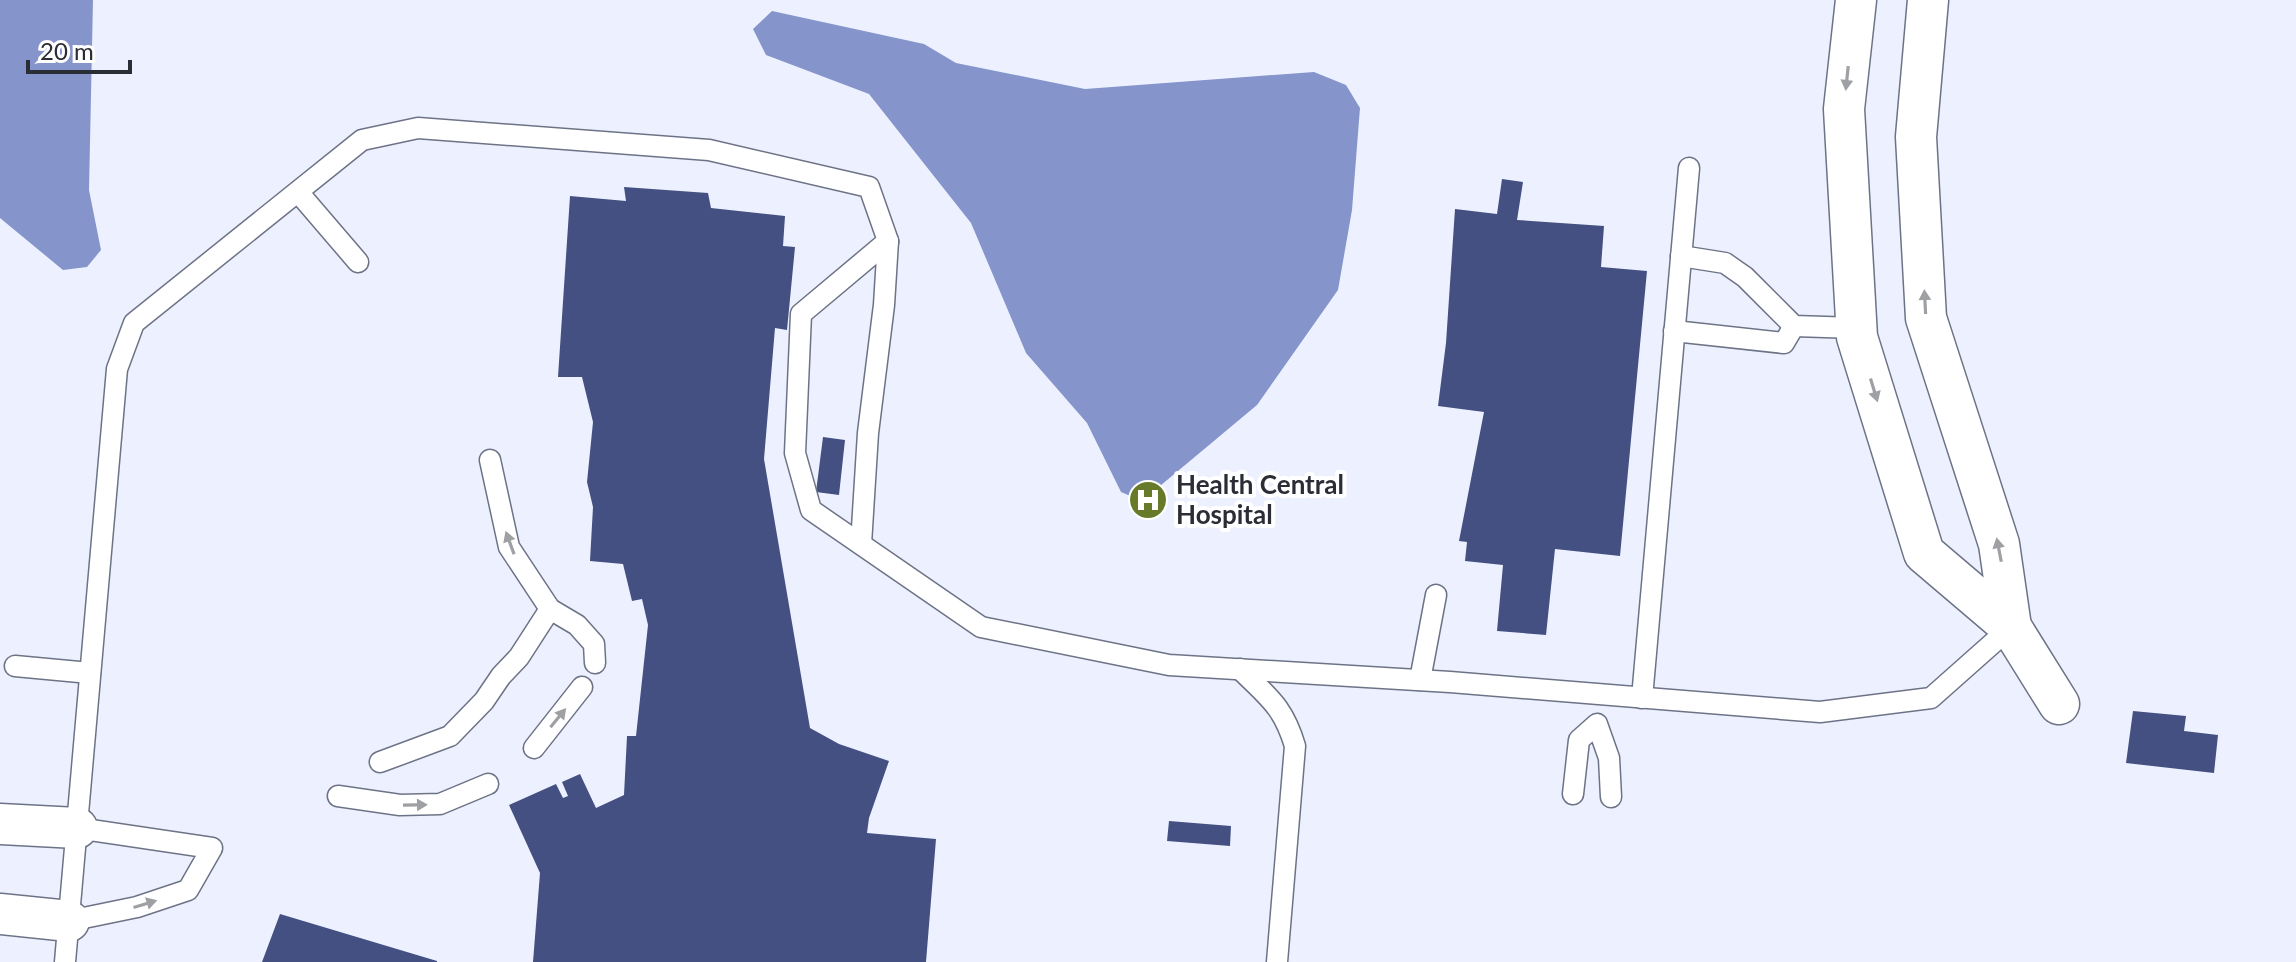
<svg xmlns="http://www.w3.org/2000/svg" width="2296" height="962" viewBox="0 0 2296 962" font-family="Lato,sans-serif">
<style>
.water{fill:#8595cb}
.building{fill:#435081}
.lines{fill:none;stroke-linecap:round;stroke-linejoin:round}
.service-casing{stroke:#6d7386;stroke-width:23}
.minor-casing{stroke:#6d7386;stroke-width:43}
.service{stroke:#fff;stroke-width:20}
.minor{stroke:#fff;stroke-width:40}
.oneway{fill:#9fa0a4}
.labels{text-anchor:middle;stroke-width:8;stroke-linejoin:round;paint-order:stroke}
.poi-label{font-size:26px;font-weight:bold;fill:#2a2d35;stroke:#fff;text-anchor:start}
</style>
<rect width="100%" height="100%" fill="#edf1ff"/>
<g class="water">
<polygon points="0,0 93,0 89,190 101,250 87,267 63,270 0,218"/>
<polygon points="772,11 924,44 956,63 1085,89 1314,72 1346,85 1360,108 1352,210 1338,290 1257,405 1142,501 1121,492 1087,423 1026,353 971,223 869,94 766,55 753,29"/>
</g>
<g class="building">
<polygon points="1502,179 1523,182 1517,220 1604,226 1601,267 1647,271 1620,556 1555,549 1546,635 1497,631 1503,565 1465,561 1467,542 1459,541 1484,412 1438,406 1446,343 1455,209 1497,214"/>
<polygon points="624,187 708,193 711,208 785,216 783,246 795,247 787,330 775,328 764,459 810,728 839,744 889,761 869,818 867,833 936,839 926,962 533,962 540,873 509,805 556,784 563,798 568,796 562,782 580,774 596,808 624,795 627,736 636,736 648,625 642,599 632,601 623,564 590,561 593,507 587,482 593,422 582,377 558,377 570,196 626,201"/>
<polygon points="823,437 845,440 839,495 816,492"/>
<polygon points="2133,711 2186,716 2184,731 2218,735 2214,773 2126,763"/>
<polygon points="1169,821 1231,826 1230,846 1167,841"/>
<polygon points="280,914 437,961 437,962 262,962"/>
</g>
<g class="lines">
<g class="service-casing">
<g id="service">
<polyline points="298,192 358,262"/>
<polyline points="1681,256 1725,263 1745,277 1794,326 1856,328"/>
<polyline points="1674,331 1784,343 1794,326"/>
<polyline points="490,460 509,547 550,609 577,625 594,644 595,663"/>
<polyline points="861,544 868,433 884,305 888,241"/>
<polyline points="15,666 90,673"/>
<path d="M1240,669c29,29 43,37 55,77l-18,216"/>
<polyline points="1420,680 1436,595"/>
<polyline points="1642,698 1689,168"/>
<polyline points="534,748 582,687"/>
<polyline points="380,762 450,736 484,701 501,676 519,657 550,609"/>
<polyline points="1573,794 1579,740 1597,724 1609,758 1611,797"/>
<polyline points="338,796 400,805 440,804 488,784"/>
<polyline points="69,921 137,907 188,890 212,848 77,828"/>
<polyline points="65,962 117,369 134,323 362,140 418,128 709,150 869,187 888,241 801,314 795,453 811,510 981,627 1169,665 1450,682 1820,712 1931,698 2011,627"/>
</g>
</g>
<g class="minor-casing">
<g id="minor">
<polyline points="1856,0 1844,109 1857,337 1924,553 2011,627 2059,704"/>
<polyline points="1928,0 1916,137 1926,318 1999,544 2011,627"/>
<polyline points="0,824 77,828"/>
<polyline points="0,914 69,921"/>
</g>
</g>
<use href="#service" class="service"/>
<use href="#minor" class="minor"/>
</g>
<defs><path id="oneway-solid" d="M-6-.8H1V-3.2L6.5 0L1 3.2V.8H-6Z" transform="scale(2)"/></defs>
<g class="oneway">
<use href="#oneway-solid" transform="translate(1847 78) rotate(96)"/>
<use href="#oneway-solid" transform="translate(1925 302) rotate(-93)"/>
<use href="#oneway-solid" transform="translate(1874 390) rotate(73)"/>
<use href="#oneway-solid" transform="translate(510 543) rotate(-110)"/>
<use href="#oneway-solid" transform="translate(1999 550) rotate(-101)"/>
<use href="#oneway-solid" transform="translate(558 718) rotate(-51)"/>
<use href="#oneway-solid" transform="translate(415 805) rotate(-1)"/>
<use href="#oneway-solid" transform="translate(145 904) rotate(-17)"/>
</g>
<defs>
<g id="hospital-disc" transform="scale(2)"><circle r="9.5" fill="#667a2a" stroke="#fff"/><path d="M-5-5h3v3.5h4V-5h3V5h-3V1.5h-4V5h-3Z" fill="#fff"/></g>
</defs>
<g fill-rule="evenodd">
<use href="#hospital-disc" x="1148" y="500"/>
</g>
<g class="labels">
<g class="poi-label">
<text x="1176" y="494">Health Central<tspan x="1176" dy="30">Hospital</tspan></text>
</g>
</g>
<path d="M28 60v12h102v-12" fill="none" stroke="#2a2d35" stroke-width="4"/>
<text x="40" y="60" font-size="24" fill="#2a2d35" stroke="#ffffff" stroke-width="6" paint-order="stroke">20 m</text>
</svg>
